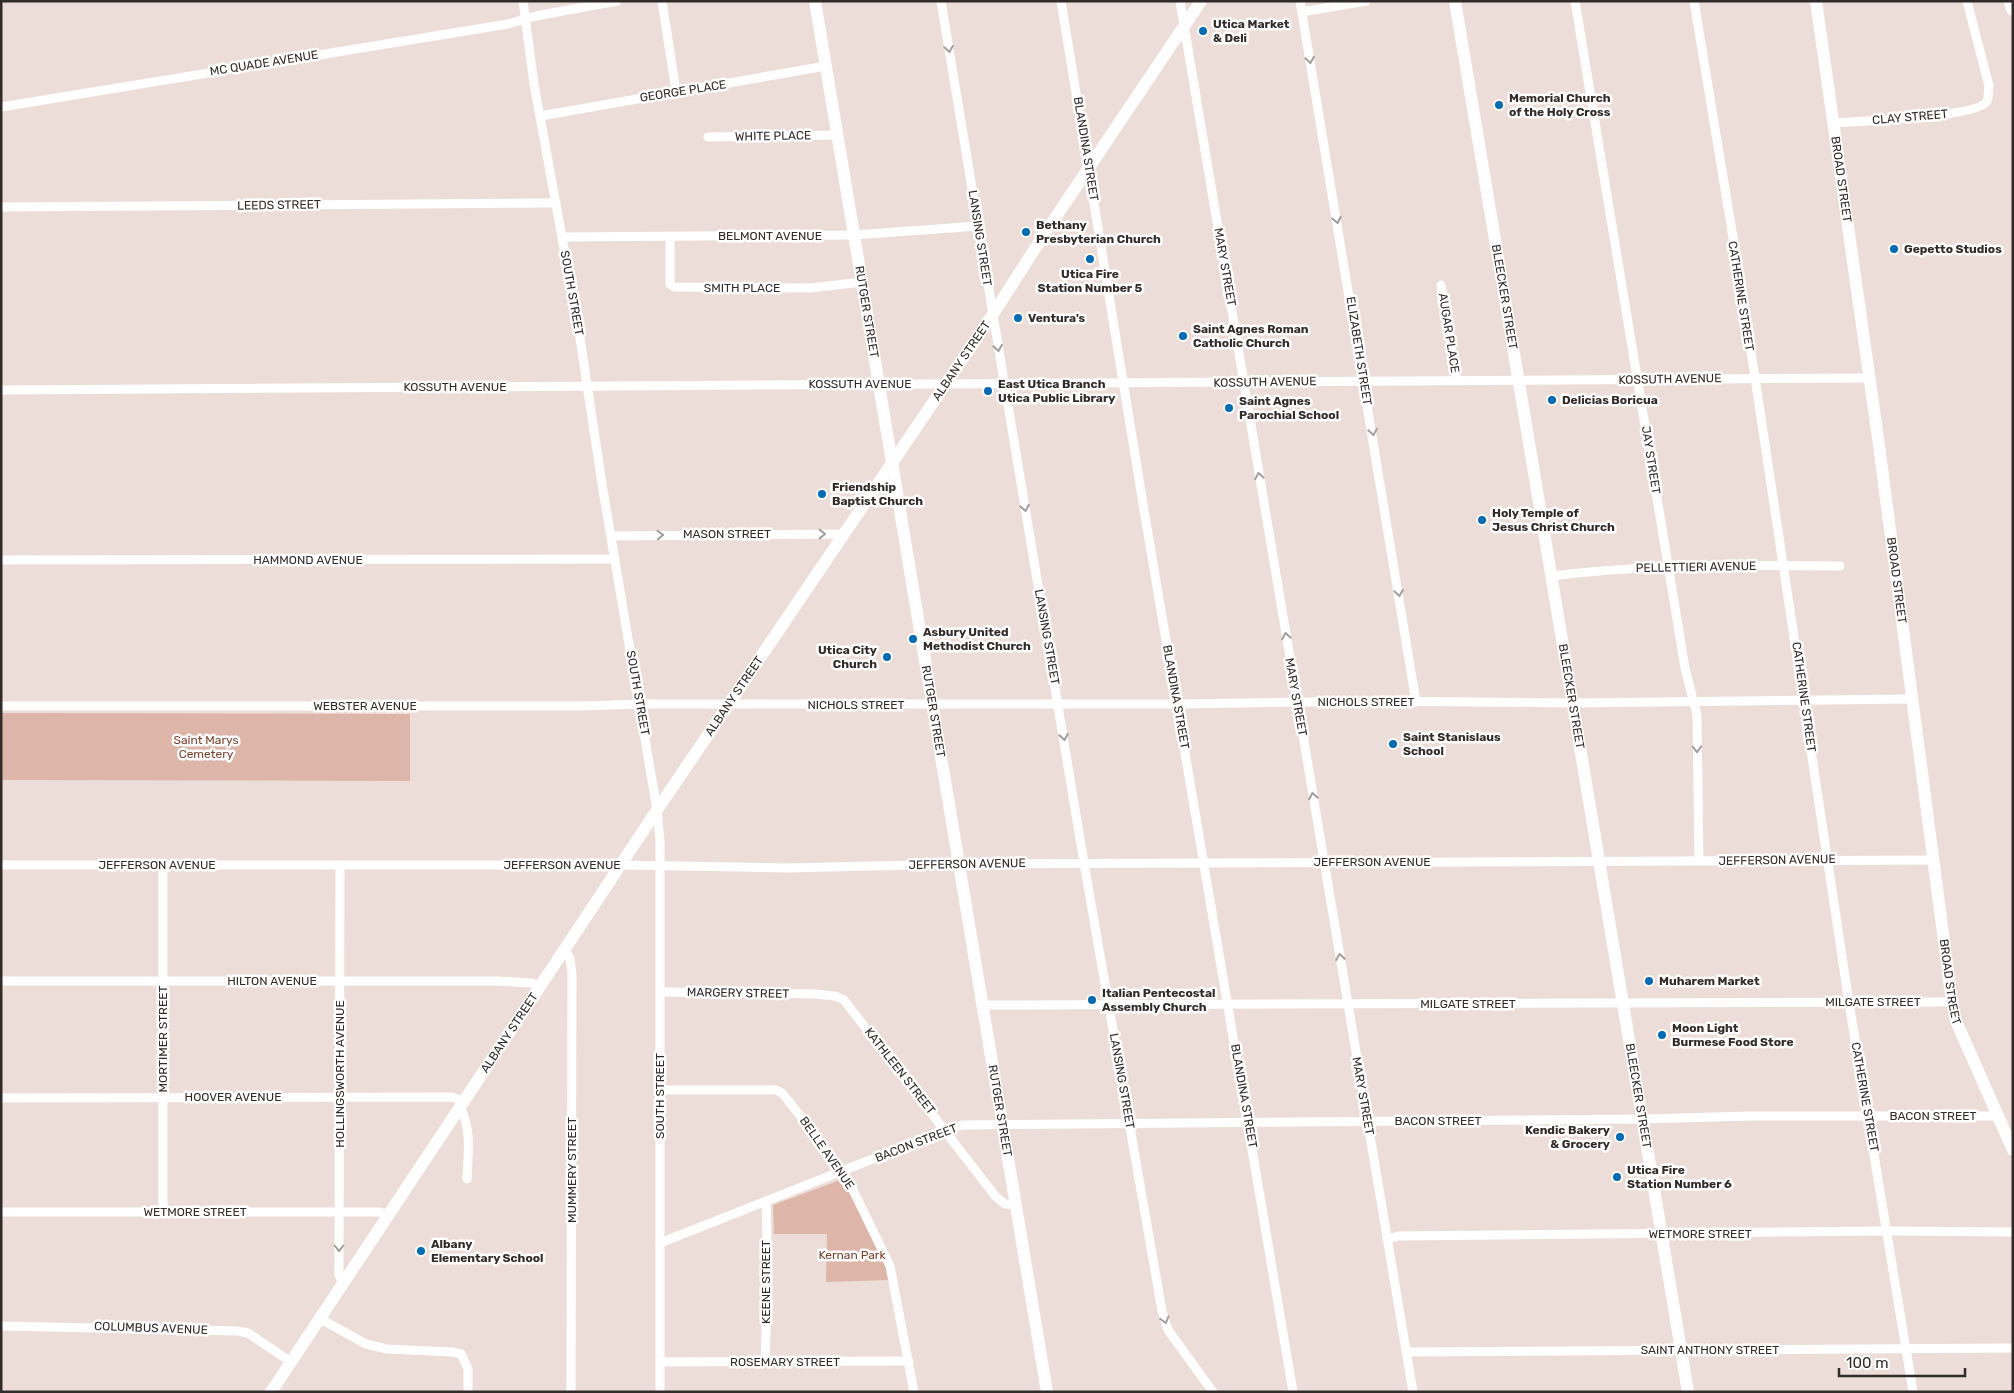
<svg xmlns="http://www.w3.org/2000/svg" width="2014" height="1393" viewBox="0 0 2014 1393" font-family="Rubik,sans-serif">
<style>
.green{fill:#deb6a9}
.lines{fill:none;stroke-linecap:round;stroke-linejoin:round}
.street{stroke:#fff;stroke-width:9}
.secondary{stroke:#fff;stroke-width:12}
.primary{stroke:#fff;stroke-width:14}
.oneway{stroke:#a2a09f}
.poi-dot{fill:#006bb6;stroke:#fff;stroke-width:2}
.labels{text-anchor:middle;stroke-width:5;stroke-linejoin:round;paint-order:stroke}
.poi-label{font-size:12px;font-weight:bold;fill:#312b29;stroke:#fff;text-anchor:start}
.street-label{font-size:12px;fill:#312b29;stroke:#fff}
.park-label{font-size:12px;fill:#7f3f29;stroke:#fff}
</style>
<rect width="100%" height="100%" fill="#edddd8"/>
<g class="green">
<polygon points="1,713 410,714 410,781 1,780"/>
<polygon points="843,1179 885,1263 889,1280 826,1282 827,1234 774,1234 773,1205"/>
</g>
<g class="lines">
<g class="street">
<polyline points="523,1 534,84 578,325 603,490 657,810 660,841 660,1392"/>
<polyline points="662,1 676,91"/>
<polyline points="941,1 1084,863 1162,1311 1168,1330 1213,1392"/>
<polyline points="1061,1 1145,516 1293,1392"/>
<polyline points="1180,1 1413,1392"/>
<polyline points="1300,1 1416,702"/>
<polyline points="1575,1 1685,668 1697,715 1699,861"/>
<polyline points="1694,1 1743,298 1849,1003 1913,1392"/>
<polyline points="1302,12 1366,1"/>
<polyline points="1,107 508,24 536,16 617,1"/>
<polyline points="540,116 826,66"/>
<path d="M1834,123c23,-2 144,-5 153,-22 2,-3 1,-11 2,-15l-22,-85"/>
<polyline points="708,137 838,135"/>
<polyline points="1,207 556,203"/>
<polyline points="562,237 854,235 978,226"/>
<polyline points="670,237 670,284 674,287 810,288 862,282"/>
<polyline points="1441,285 1457,381"/>
<polyline points="1,390 1868,378"/>
<polyline points="611,536 843,534"/>
<polyline points="1,560 615,559"/>
<path d="M1552,576c95,-12 192,-11 288,-10"/>
<polyline points="1,706 581,706 640,704 1178,704 1375,701 1573,703 1912,699"/>
<polyline points="1,865 620,865 787,868 959,864 1932,860"/>
<polyline points="340,865 339,1275 343,1283"/>
<polyline points="565,950 570,958 572,974 571,1392"/>
<polyline points="1,981 497,981 532,983 541,987"/>
<polyline points="660,992 815,994 835,996 844,1000 996,1197 1005,1204 1016,1205"/>
<polyline points="983,1005 1952,1002"/>
<polyline points="660,1090 776,1090 782,1093 810,1128 851,1186 890,1266 914,1392"/>
<polyline points="1,1098 452,1097 464,1101"/>
<path d="M460,1107c12,23 8,47 7,72"/>
<polyline points="1,1212 380,1212 388,1215"/>
<polyline points="163,1212 163,865"/>
<polyline points="1387,1239 1399,1236 1888,1231 2013,1232"/>
<polyline points="660,1243 946,1130 962,1125 1643,1119 1750,1116 1998,1116"/>
<polyline points="319,1318 366,1344 387,1349 452,1352 461,1354 468,1369 468,1392"/>
<polyline points="1,1326 237,1331 248,1333 291,1362"/>
<polyline points="1407,1352 2013,1348"/>
<polyline points="661,1362 909,1361"/>
<polyline points="765,1362 768,1277 766,1201"/>
</g>
<g class="secondary">
<path id="s1" d="M815,1l232,1391"/>
<path id="s2" d="M1455,1l233,1391"/>
<path id="s3" d="M1816,1l62,437 74,564 4,19 57,129"/>
<path id="s4" d="M271,1392l386,-582 336,-496 54,-84 154,-229"/>
</g>
<polyline class="primary" points="2011,1 2013,9"/>
</g>
<defs><path id="oneway-chevron" d="M-2-3.5L2.5 0L-2 3.5" fill="none" stroke-width="1.6" stroke-linecap="round" stroke-linejoin="round" transform="scale(1.25)"/></defs>
<g class="oneway">
<use href="#oneway-chevron" transform="translate(949 49) rotate(81)"/>
<use href="#oneway-chevron" transform="translate(1310 60) rotate(81)"/>
<use href="#oneway-chevron" transform="translate(1337 220) rotate(79)"/>
<use href="#oneway-chevron" transform="translate(998 348) rotate(81)"/>
<use href="#oneway-chevron" transform="translate(1373 432) rotate(81)"/>
<use href="#oneway-chevron" transform="translate(1259 476) rotate(-100)"/>
<use href="#oneway-chevron" transform="translate(1025 508) rotate(80)"/>
<use href="#oneway-chevron" transform="translate(822 534)"/>
<use href="#oneway-chevron" transform="translate(660 535) rotate(-2)"/>
<use href="#oneway-chevron" transform="translate(1399 593) rotate(81)"/>
<use href="#oneway-chevron" transform="translate(1286 636) rotate(-100)"/>
<use href="#oneway-chevron" transform="translate(1064 737) rotate(81)"/>
<use href="#oneway-chevron" transform="translate(1697 749) rotate(89)"/>
<use href="#oneway-chevron" transform="translate(1313 796) rotate(-100)"/>
<use href="#oneway-chevron" transform="translate(1340 957) rotate(-99)"/>
<use href="#oneway-chevron" transform="translate(339 1248) rotate(90)"/>
<use href="#oneway-chevron" transform="translate(1165 1320) rotate(74)"/>
</g>
<g class="poi-dot">
<circle cx="1203" cy="31" r="5"/>
<circle cx="1499" cy="105" r="5"/>
<circle cx="1026" cy="232" r="5"/>
<circle cx="1894" cy="249" r="5"/>
<circle cx="1090" cy="259" r="5"/>
<circle cx="1018" cy="318" r="5"/>
<circle cx="1183" cy="336" r="5"/>
<circle cx="988" cy="391" r="5"/>
<circle cx="1552" cy="400" r="5"/>
<circle cx="1229" cy="408" r="5"/>
<circle cx="822" cy="494" r="5"/>
<circle cx="1482" cy="520" r="5"/>
<circle cx="913" cy="639" r="5"/>
<circle cx="887" cy="657" r="5"/>
<circle cx="1393" cy="744" r="5"/>
<circle cx="1649" cy="981" r="5"/>
<circle cx="1092" cy="1000" r="5"/>
<circle cx="1662" cy="1035" r="5"/>
<circle cx="1620" cy="1137" r="5"/>
<circle cx="1617" cy="1177" r="5"/>
<circle cx="421" cy="1251" r="5"/>
</g>
<g class="labels">
<g class="poi-label">
<text x="1213" y="28">Utica Market<tspan x="1213" dy="14">&amp; Deli</tspan></text>
<text x="1509" y="102">Memorial Church<tspan x="1509" dy="14">of the Holy Cross</tspan></text>
<text x="1036" y="229">Bethany<tspan x="1036" dy="14">Presbyterian Church</tspan></text>
<text x="1904" y="253">Gepetto Studios</text>
<text x="1090" y="278" text-anchor="middle">Utica Fire<tspan x="1090" dy="14">Station Number 5</tspan></text>
<text x="1028" y="322">Ventura's</text>
<text x="1193" y="333">Saint Agnes Roman<tspan x="1193" dy="14">Catholic Church</tspan></text>
<text x="998" y="388">East Utica Branch<tspan x="998" dy="14">Utica Public Library</tspan></text>
<text x="1562" y="404">Delicias Boricua</text>
<text x="1239" y="405">Saint Agnes<tspan x="1239" dy="14">Parochial School</tspan></text>
<text x="832" y="491">Friendship<tspan x="832" dy="14">Baptist Church</tspan></text>
<text x="1492" y="517">Holy Temple of<tspan x="1492" dy="14">Jesus Christ Church</tspan></text>
<text x="923" y="636">Asbury United<tspan x="923" dy="14">Methodist Church</tspan></text>
<text x="877" y="654" text-anchor="end">Utica City<tspan x="877" dy="14">Church</tspan></text>
<text x="1403" y="741">Saint Stanislaus<tspan x="1403" dy="14">School</tspan></text>
<text x="1659" y="985">Muharem Market</text>
<text x="1102" y="997">Italian Pentecostal<tspan x="1102" dy="14">Assembly Church</tspan></text>
<text x="1672" y="1032">Moon Light<tspan x="1672" dy="14">Burmese Food Store</tspan></text>
<text x="1610" y="1134" text-anchor="end">Kendic Bakery<tspan x="1610" dy="14">&amp; Grocery</tspan></text>
<text x="1627" y="1174">Utica Fire<tspan x="1627" dy="14">Station Number 6</tspan></text>
<text x="431" y="1248">Albany<tspan x="431" dy="14">Elementary School</tspan></text>
</g>
<g class="street-label">
<text transform="translate(264 63) rotate(-9)" y="4">MC QUADE AVENUE</text>
<text transform="translate(683 91) rotate(-9)" y="4">GEORGE PLACE</text>
<text transform="translate(1910 117) rotate(-5)" y="4">CLAY STREET</text>
<text transform="translate(773 136) rotate(-1)" y="4">WHITE PLACE</text>
<text transform="translate(1086 149) rotate(81)" y="4">BLANDINA STREET</text>
<text dy="4" stroke="none"><textPath href="#s3" startOffset="180">BROAD STREET</textPath></text>
<text transform="translate(279 205) rotate(-1)" y="4">LEEDS STREET</text>
<text x="770" y="240">BELMONT AVENUE</text>
<text transform="translate(980 238) rotate(81)" y="4">LANSING STREET</text>
<text transform="translate(1225 267) rotate(80)" y="4">MARY STREET</text>
<text x="742" y="292">SMITH PLACE</text>
<text transform="translate(572 293) rotate(80)" y="4">SOUTH STREET</text>
<text transform="translate(1741 296) rotate(81)" y="4">CATHERINE STREET</text>
<text dy="4" stroke="none"><textPath href="#s2" startOffset="300">BLEECKER STREET</textPath></text>
<text dy="4" stroke="none"><textPath href="#s1" startOffset="315">RUTGER STREET</textPath></text>
<text transform="translate(1449 333) rotate(81)" y="4">AUGAR PLACE</text>
<text transform="translate(1359 351) rotate(81)" y="4">ELIZABETH STREET</text>
<text dy="4" stroke="none"><textPath href="#s4" startOffset="1241">ALBANY STREET</textPath></text>
<text transform="translate(1670 379) rotate(-1)" y="4">KOSSUTH AVENUE</text>
<text transform="translate(1265 382) rotate(-1)" y="4">KOSSUTH AVENUE</text>
<text x="860" y="388">KOSSUTH AVENUE</text>
<text x="455" y="391">KOSSUTH AVENUE</text>
<text transform="translate(1651 460) rotate(81)" y="4">JAY STREET</text>
<text x="727" y="538">MASON STREET</text>
<text x="308" y="564">HAMMOND AVENUE</text>
<text transform="translate(1696 567) rotate(-1)" y="4">PELLETTIERI AVENUE</text>
<text dy="4" stroke="none"><textPath href="#s3" startOffset="585">BROAD STREET</textPath></text>
<text transform="translate(1047 637) rotate(80)" y="4">LANSING STREET</text>
<text transform="translate(638 693) rotate(80)" y="4">SOUTH STREET</text>
<text dy="4" stroke="none"><textPath href="#s4" startOffset="836">ALBANY STREET</textPath></text>
<text dy="4" stroke="none"><textPath href="#s2" startOffset="705">BLEECKER STREET</textPath></text>
<text transform="translate(1176 697) rotate(80)" y="4">BLANDINA STREET</text>
<text transform="translate(1296 697) rotate(80)" y="4">MARY STREET</text>
<text transform="translate(1804 697) rotate(82)" y="4">CATHERINE STREET</text>
<text x="1366" y="706">NICHOLS STREET</text>
<text x="856" y="709">NICHOLS STREET</text>
<text x="365" y="710">WEBSTER AVENUE</text>
<text dy="4" stroke="none"><textPath href="#s1" startOffset="720">RUTGER STREET</textPath></text>
<text transform="translate(1777 860) rotate(-1)" y="4">JEFFERSON AVENUE</text>
<text x="1372" y="866">JEFFERSON AVENUE</text>
<text transform="translate(967 864) rotate(-1)" y="4">JEFFERSON AVENUE</text>
<text x="157" y="869">JEFFERSON AVENUE</text>
<text x="562" y="869">JEFFERSON AVENUE</text>
<text x="272" y="985">HILTON AVENUE</text>
<text dy="4" stroke="none"><textPath href="#s3" startOffset="990">BROAD STREET</textPath></text>
<text transform="translate(738 993) rotate(1)" y="4">MARGERY STREET</text>
<text x="1873" y="1006">MILGATE STREET</text>
<text x="1468" y="1008">MILGATE STREET</text>
<text dy="4" stroke="none"><textPath href="#s4" startOffset="431">ALBANY STREET</textPath></text>
<text transform="translate(163 1039) rotate(-90)" y="4">MORTIMER STREET</text>
<text transform="translate(900 1071) rotate(52)" y="4">KATHLEEN STREET</text>
<text transform="translate(340 1074) rotate(-90)" y="4">HOLLINGSWORTH AVENUE</text>
<text transform="translate(1122 1081) rotate(80)" y="4">LANSING STREET</text>
<text transform="translate(660 1096) rotate(-90)" y="4">SOUTH STREET</text>
<text transform="translate(1244 1096) rotate(80)" y="4">BLANDINA STREET</text>
<text transform="translate(1363 1096) rotate(80)" y="4">MARY STREET</text>
<text dy="4" stroke="none"><textPath href="#s2" startOffset="1110">BLEECKER STREET</textPath></text>
<text x="233" y="1101">HOOVER AVENUE</text>
<text transform="translate(1865 1097) rotate(80)" y="4">CATHERINE STREET</text>
<text dy="4" stroke="none"><textPath href="#s1" startOffset="1125">RUTGER STREET</textPath></text>
<text x="1933" y="1120">BACON STREET</text>
<text x="1438" y="1125">BACON STREET</text>
<text transform="translate(916 1143) rotate(-21)" y="4">BACON STREET</text>
<text transform="translate(827 1153) rotate(55)" y="4">BELLE AVENUE</text>
<text transform="translate(572 1170) rotate(-90)" y="4">MUMMERY STREET</text>
<text x="195" y="1216">WETMORE STREET</text>
<text x="1700" y="1238">WETMORE STREET</text>
<text transform="translate(766 1282) rotate(-90)" y="4">KEENE STREET</text>
<text transform="translate(151 1328) rotate(2)" y="4">COLUMBUS AVENUE</text>
<text x="1710" y="1354">SAINT ANTHONY STREET</text>
<text x="785" y="1366">ROSEMARY STREET</text>
</g>
<g class="park-label">
<text x="206" y="744">Saint Marys<tspan x="206" dy="14">Cemetery</tspan></text>
<text x="852" y="1259">Kernan Park</text>
</g>
</g>
<rect width="2014" height="1393" fill="none" stroke="#312b29" stroke-width="5"/>
<path d="M1839 1368v8h126v-8" fill="none" stroke="#312b29" stroke-width="2.5"/>
<text x="1846" y="1368" font-size="15" fill="#312b29" stroke="#ffffff" stroke-width="4" paint-order="stroke">100 m</text>
</svg>
